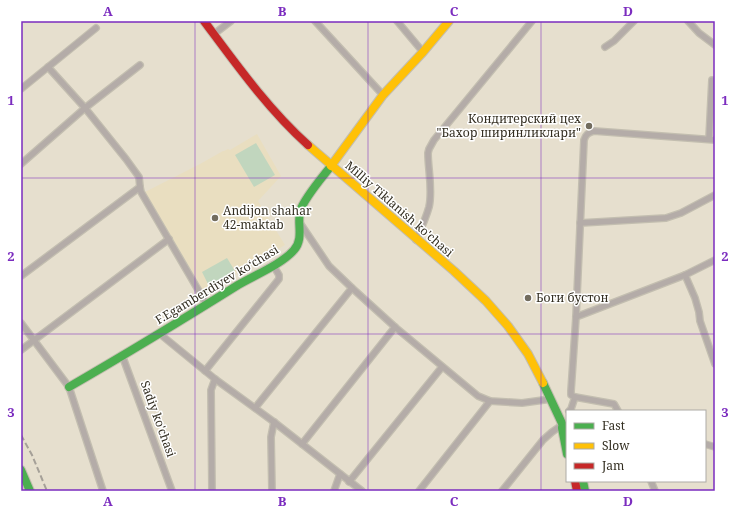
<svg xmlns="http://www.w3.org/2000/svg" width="736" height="512" viewBox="0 0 736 512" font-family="'Noto Serif',serif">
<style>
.built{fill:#e9dec0}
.green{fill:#c1d6be}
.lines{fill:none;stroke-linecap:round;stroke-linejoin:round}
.street-casing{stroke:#c3beb0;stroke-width:8}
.fast-casing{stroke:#c3beb0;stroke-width:10}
.slow-casing{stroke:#c3beb0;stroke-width:10}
.jam-casing{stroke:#c3beb0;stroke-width:10}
.street{stroke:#b4aca8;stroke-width:5.5}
.fast{stroke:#4caf50;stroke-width:8}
.slow{stroke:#ffc107;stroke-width:8}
.jam{stroke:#c62828;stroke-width:8}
.rail{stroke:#a5a098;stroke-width:2;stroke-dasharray:6 3;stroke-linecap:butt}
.grid{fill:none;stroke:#7b2cbf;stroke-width:1;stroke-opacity:0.55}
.poi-dot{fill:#726c5e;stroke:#fff;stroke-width:1.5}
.labels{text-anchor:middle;stroke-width:3;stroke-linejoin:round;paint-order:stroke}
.poi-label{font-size:12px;fill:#332e21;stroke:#fff;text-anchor:start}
.street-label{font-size:12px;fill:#332e21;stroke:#fff}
.neatline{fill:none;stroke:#7b2cbf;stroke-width:1.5}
.grid-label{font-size:13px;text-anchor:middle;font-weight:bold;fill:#7b2cbf}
</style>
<rect width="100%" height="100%" fill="#e6dfce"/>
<polygon class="built" points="257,134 281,176 258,201 285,245 204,292 145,192 200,164 223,151 224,151 228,149 230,150"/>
<g class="green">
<polygon points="256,143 275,175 254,187 235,155"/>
<polygon points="227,258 235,271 209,286 202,272"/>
</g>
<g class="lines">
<g class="street-casing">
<g id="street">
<polyline points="315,21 383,95"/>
<polyline points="397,21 423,52"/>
<polyline points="688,21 699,33 715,45"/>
<polyline points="214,34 231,21"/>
<polyline points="605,47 614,41 634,21"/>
<polyline points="48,67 85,108 126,159 139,177 140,187"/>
<polyline points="21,89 96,28"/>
<polyline points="709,139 712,80"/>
<polyline points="21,164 85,108 140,65"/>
<polyline points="300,223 329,266 352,288 395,327 478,396 490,401 522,403 551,399"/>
<polyline points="580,223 666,218 681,213 715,195"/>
<path d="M416,240c5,-11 10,-22 13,-33 4,-17 -1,-37 -1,-54l1,-4 5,-9 98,-119"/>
<polyline points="685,275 695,298 699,312 700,321 715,364"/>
<polyline points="21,276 140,187 141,192 207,305"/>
<polyline points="576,317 685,275 715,260"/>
<polyline points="21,323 69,387 103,491"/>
<polyline points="160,334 215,379 274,422 362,491"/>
<polyline points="21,350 169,239"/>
<polyline points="122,355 172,491"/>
<polyline points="205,371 279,279 279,275 273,265"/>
<polyline points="255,408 352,288"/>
<polyline points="569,411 571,409 575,397"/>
<path d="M618,411l-4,-7 -39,-7 -4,-2v-4l5,-74 8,-177c2,-6 4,-7 10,-9l121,9"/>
<polyline points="302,444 395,327"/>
<polyline points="705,444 715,447"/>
<polyline points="651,481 655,491"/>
<polyline points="349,482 442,367"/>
<polyline points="212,491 211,390 215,379"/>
<polyline points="272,491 271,437 274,422"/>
<polyline points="334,491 340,474"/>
<polyline points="419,491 490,401"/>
<polyline points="502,491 543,440 552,432 562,425"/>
</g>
</g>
<g class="fast-casing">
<g id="fast">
<polyline points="543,383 567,434"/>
<path d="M69,387c57,-33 113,-67 169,-102 17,-10 44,-21 56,-35 10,-11 3,-26 6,-39 5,-14 21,-32 31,-45"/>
<polyline points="562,428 567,454"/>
<polyline points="21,470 30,491"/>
<polyline points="583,481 585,491"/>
</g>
</g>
<g class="slow-casing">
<g id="slow">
<polyline points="308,145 454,271 486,301 508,326 528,354 543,383"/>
<polyline points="331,166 383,95 423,52 449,21"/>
</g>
</g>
<g class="jam-casing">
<g id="jam">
<path d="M204,21c32,43 64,88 104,124"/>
<polyline points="575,481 577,491"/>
</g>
</g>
<use href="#street" class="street"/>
<use href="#fast" class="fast"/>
<use href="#slow" class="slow"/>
<use href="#jam" class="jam"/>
<polyline class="rail" points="21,435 32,455 47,491"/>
</g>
<path class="grid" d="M195,21v470M368,21v470M541,21v470M21,178h694M21,334h694"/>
<g class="poi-dot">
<circle cx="589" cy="126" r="4"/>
<circle cx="215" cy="218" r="4"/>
<circle cx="528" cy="298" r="4"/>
</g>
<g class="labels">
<g class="poi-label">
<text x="581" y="123" text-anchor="end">Кондитерский цех<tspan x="581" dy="14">"Бахор ширинликлари"</tspan></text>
<text x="223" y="215">Andijon shahar<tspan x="223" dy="14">42-maktab</tspan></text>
<text x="536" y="302">Боги бустон</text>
</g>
<g class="street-label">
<text transform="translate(399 209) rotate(41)" y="4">Milliy Tiklanish ko'chasi</text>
<text transform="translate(217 285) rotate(-31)" y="4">F.Egamberdiyev kо‘chasi</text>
<text transform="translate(158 419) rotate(70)" y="4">Sadiy ko'chasi</text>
</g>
</g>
<rect width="736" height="512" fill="none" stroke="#ffffff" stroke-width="44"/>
<rect x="566" y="410" width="140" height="72" fill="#ffffff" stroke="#adaba6"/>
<rect x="574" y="423" width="20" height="6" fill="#4caf50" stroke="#adaba6"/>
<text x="602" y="430" font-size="12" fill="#332e21">Fast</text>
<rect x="574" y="443" width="20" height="6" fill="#ffc107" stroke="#adaba6"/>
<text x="602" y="450" font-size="12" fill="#332e21">Slow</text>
<rect x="574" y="463" width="20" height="6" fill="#c62828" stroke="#adaba6"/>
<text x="602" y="470" font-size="12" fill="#332e21">Jam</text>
<rect x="22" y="22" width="692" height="468" class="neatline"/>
<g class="grid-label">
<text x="108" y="16">A</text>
<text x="282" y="16">B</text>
<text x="454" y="16">C</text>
<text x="628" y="16">D</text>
<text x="11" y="105">1</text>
<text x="725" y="105">1</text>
<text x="11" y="261">2</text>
<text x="725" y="261">2</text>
<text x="11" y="417">3</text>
<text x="725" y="417">3</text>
<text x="108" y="506">A</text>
<text x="282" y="506">B</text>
<text x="454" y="506">C</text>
<text x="628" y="506">D</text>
</g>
</svg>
